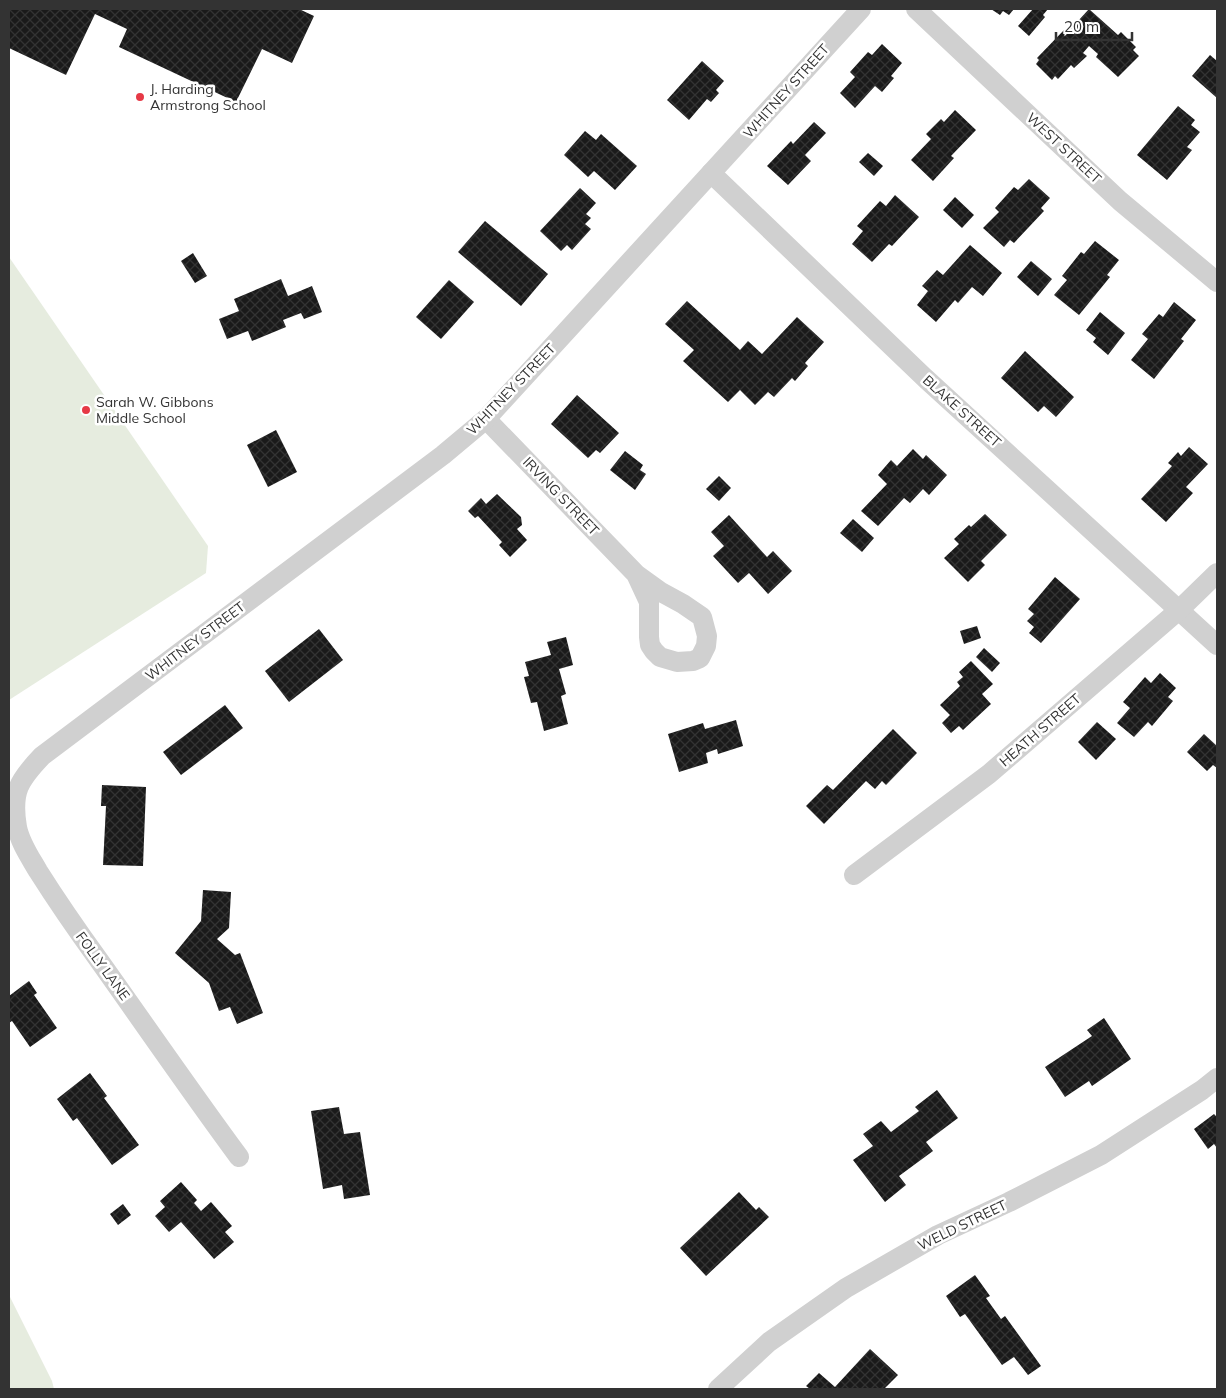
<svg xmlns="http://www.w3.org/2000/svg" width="1226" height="1398" viewBox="0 0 1226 1398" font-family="Mulish,sans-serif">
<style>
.grass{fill:#e6ecdf}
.building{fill:url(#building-cross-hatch)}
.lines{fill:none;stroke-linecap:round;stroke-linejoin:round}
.street{stroke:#d0d0d0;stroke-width:20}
.poi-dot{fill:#e63946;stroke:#fff;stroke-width:2}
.labels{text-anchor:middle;stroke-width:5;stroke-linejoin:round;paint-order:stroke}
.poi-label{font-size:14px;fill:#333;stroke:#fff;text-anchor:start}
.street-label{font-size:14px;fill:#333;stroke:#fff}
</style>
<defs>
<pattern id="building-cross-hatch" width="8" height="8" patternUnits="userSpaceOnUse" patternTransform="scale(1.25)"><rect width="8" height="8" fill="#1a1a1a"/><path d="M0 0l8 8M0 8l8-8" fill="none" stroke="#333"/></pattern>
</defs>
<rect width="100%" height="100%" fill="#fff"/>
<g class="grass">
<polygon points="9,257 208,546 206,573 9,700"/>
<polygon points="9,1295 52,1381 54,1389 9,1389"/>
</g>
<g class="building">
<polygon points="9,9 299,9 314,16 292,63 262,49 236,102 119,47 127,29 95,14 66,75 9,48"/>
<polygon points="991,9 1014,9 1009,15 1003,11 1000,15"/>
<polygon points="1033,9 1048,9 1043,15 1045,17 1029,36 1018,26"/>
<polygon points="1089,9 1118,35 1121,32 1136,47 1133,50 1139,56 1118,77 1096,57 1098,54 1089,46 1083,53 1087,56 1074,68 1071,65 1058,79 1055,76 1052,80 1036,64 1039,60 1037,58 1064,30 1067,33"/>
<polygon points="882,44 902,63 891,76 894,78 882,92 875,86 855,108 840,93 855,77 850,72 868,52 872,55"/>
<polygon points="1210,55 1217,61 1217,98 1192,76"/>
<polygon points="702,61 724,81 716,90 719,93 711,102 707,99 689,120 667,100"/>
<polygon points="1178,106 1195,120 1191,125 1200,132 1187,147 1192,150 1167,180 1137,155"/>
<polygon points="955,110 976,130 951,156 954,158 933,181 911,160 931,139 926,134 941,119 944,122"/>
<polygon points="814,122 826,133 805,155 811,161 788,185 767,166 791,141 793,144"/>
<polygon points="585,131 596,140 601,134 637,166 615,190 594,171 588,177 564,155"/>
<polygon points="868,153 883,166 874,176 859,162"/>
<polygon points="1029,179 1050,198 1041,208 1044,211 1014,243 1010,240 1004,247 983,228 999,212 995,208 1014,187 1018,190"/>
<polygon points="580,188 596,203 586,214 591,218 585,224 591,229 572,250 567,245 561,251 540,231"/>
<polygon points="895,195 919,217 892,246 889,244 872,262 852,244 863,231 857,226 880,201 886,206"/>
<polygon points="955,197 974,215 962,228 943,210"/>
<polygon points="485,221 548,274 521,306 458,252"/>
<polygon points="1095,241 1119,260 1107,275 1110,277 1079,315 1054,295 1067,280 1062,276 1081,252 1084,254"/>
<polygon points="970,245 1002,273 983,296 972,287 958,303 955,300 936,322 917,305 928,291 922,286 937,270 943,275"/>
<polygon points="193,253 207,276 195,283 181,261"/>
<polygon points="1031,261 1052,279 1038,296 1017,277"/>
<polygon points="281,279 288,296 312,286 322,312 304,319 301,313 283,320 286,327 252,341 248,331 227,339 219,319 239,311 234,299"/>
<polygon points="449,280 474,302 441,339 416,317"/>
<polygon points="687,301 740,350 748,341 762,354 797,317 824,342 805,363 808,366 795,381 792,378 774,397 768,392 755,405 740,390 728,402 683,361 694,350 665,324"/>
<polygon points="1174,302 1196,320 1181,339 1184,341 1154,379 1131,360 1148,339 1142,334 1159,314 1163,317"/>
<polygon points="1100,312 1125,333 1108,355 1093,342 1096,338 1086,330"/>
<polygon points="1025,351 1074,397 1056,417 1044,406 1038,412 1001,378"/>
<polygon points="577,395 619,433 600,453 596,450 588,458 551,424"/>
<polygon points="276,430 297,472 268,487 247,445"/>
<polygon points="1189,447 1208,464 1186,487 1193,493 1166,522 1141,499 1172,466 1168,463 1178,452 1181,456"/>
<polygon points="913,449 923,459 926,455 947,475 929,495 923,489 910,503 904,498 878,526 861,511 887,484 878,475 891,460 897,466"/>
<polygon points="625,451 643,465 640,470 646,474 635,490 610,470"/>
<polygon points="719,476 731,488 719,501 706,489"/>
<polygon points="497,494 521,517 522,525 517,529 527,540 510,557 499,545 502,542 478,516 475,518 468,511 481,498 486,504"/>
<polygon points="985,514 1007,535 981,561 985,565 968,582 944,558 959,544 954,539 969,525 971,527"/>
<polygon points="729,515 767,557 773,551 792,571 768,594 749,573 738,583 713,556 724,546 711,532"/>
<polygon points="853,519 874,538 862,552 840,533"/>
<polygon points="1055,577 1080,599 1041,643 1029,633 1034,627 1027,621 1034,614 1028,609"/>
<polygon points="977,626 981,638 964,644 960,631"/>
<polygon points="319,629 343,660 289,702 265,671"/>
<polygon points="566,637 573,665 559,669 566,694 561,696 568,724 544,731 537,702 531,703 524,677 529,676 525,662 551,655 547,642"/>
<polygon points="984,648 1000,663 992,672 976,657"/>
<polygon points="971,661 993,684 982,694 991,704 963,730 959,726 951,733 942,723 950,715 940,705 960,686 957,682 963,677 959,672"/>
<polygon points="1160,673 1176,688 1168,697 1173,701 1152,726 1148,722 1134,737 1117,723 1130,708 1123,702 1145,677 1151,683"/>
<polygon points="225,705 243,728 181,775 163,752"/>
<polygon points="736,720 743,746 718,754 717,749 706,753 708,763 679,772 668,734 703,723 705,729"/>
<polygon points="1097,722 1116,739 1096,760 1078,742"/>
<polygon points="893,729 917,753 886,785 882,781 875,789 866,781 824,824 806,806 827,785 833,790"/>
<polygon points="1204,734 1217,746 1217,768 1213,765 1207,771 1187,752"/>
<polygon points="102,785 146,787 143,866 103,865 106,806 101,806"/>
<polygon points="203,890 231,892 229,928 217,939 235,955 240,953 263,1013 237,1024 230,1007 219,1011 209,983 175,953 201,921"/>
<polygon points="29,981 37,993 34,995 57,1028 30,1047 12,1021 9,1023 9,996"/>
<polygon points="1104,1018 1131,1059 1092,1086 1089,1081 1065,1097 1045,1067 1092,1036 1087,1030"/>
<polygon points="90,1073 107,1096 104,1098 139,1145 112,1165 77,1118 73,1121 57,1099"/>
<polygon points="937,1090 958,1118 926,1142 933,1151 899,1176 906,1185 885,1202 853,1160 873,1146 863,1134 881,1121 891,1132 919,1111 915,1107"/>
<polygon points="339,1107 344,1134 360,1132 370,1195 344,1199 342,1185 323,1189 311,1111"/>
<polygon points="1214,1114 1217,1117 1217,1148 1214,1144 1208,1149 1194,1129"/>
<polygon points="181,1182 197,1200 194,1203 201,1211 211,1202 232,1226 225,1232 234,1242 214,1259 181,1222 169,1232 155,1216 165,1207 160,1201"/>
<polygon points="739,1192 756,1210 759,1207 769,1217 706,1276 680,1248"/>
<polygon points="123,1204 131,1215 118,1225 110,1214"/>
<polygon points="975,1275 990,1296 986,1298 1001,1319 1005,1316 1041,1366 1028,1375 1014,1357 1002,1365 965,1314 960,1317 946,1296"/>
<polygon points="870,1349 898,1375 884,1389 810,1389 806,1386 819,1373 835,1387"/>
</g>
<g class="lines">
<g class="street">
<polyline points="916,9 1120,201 1217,282"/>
<polyline points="711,173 925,378 1217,645"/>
<polyline points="486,419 636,574 649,602 649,637 650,645 654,651 660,657 677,662 693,661 700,658 706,646 707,636 702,617 683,604 661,592 636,574"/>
<polyline points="854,875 989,774 1179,610 1217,573"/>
<path d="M239,1157c-48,-65 -94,-132 -141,-198 -21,-29 -41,-58 -60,-88 -8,-14 -18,-28 -21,-44 -6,-35 2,-47 25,-71l401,-301 43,-36 375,-410"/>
<polyline points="718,1389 769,1342 846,1288 938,1235 1009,1202 1101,1155 1202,1090 1217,1078"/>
</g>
</g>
<g class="poi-dot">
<circle cx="140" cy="97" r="5"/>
<circle cx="86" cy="410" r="5"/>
</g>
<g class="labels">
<g class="poi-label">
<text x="150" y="94">J. Harding<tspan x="150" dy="16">Armstrong School</tspan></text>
<text x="96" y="407">Sarah W. Gibbons<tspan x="96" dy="16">Middle School</tspan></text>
</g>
<g class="street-label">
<text transform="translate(786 91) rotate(-48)" y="5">WHITNEY STREET</text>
<text transform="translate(1064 148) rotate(43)" y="5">WEST STREET</text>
<text transform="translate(511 389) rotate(-46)" y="5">WHITNEY STREET</text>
<text transform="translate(962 411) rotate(42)" y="5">BLAKE STREET</text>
<text transform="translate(561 496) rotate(46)" y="5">IRVING STREET</text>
<text transform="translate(195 641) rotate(-37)" y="5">WHITNEY STREET</text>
<text transform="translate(1040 730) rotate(-41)" y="5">HEATH STREET</text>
<text transform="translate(103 966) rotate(54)" y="5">FOLLY LANE</text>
<text transform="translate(962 1225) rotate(-26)" y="5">WELD STREET</text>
</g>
</g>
<rect width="1226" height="1398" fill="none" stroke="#333333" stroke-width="20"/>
<path d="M1056 32v8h76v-8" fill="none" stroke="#333333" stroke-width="2.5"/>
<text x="1064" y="32" font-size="15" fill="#333333" stroke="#ffffff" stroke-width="4" paint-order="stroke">20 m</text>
</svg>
